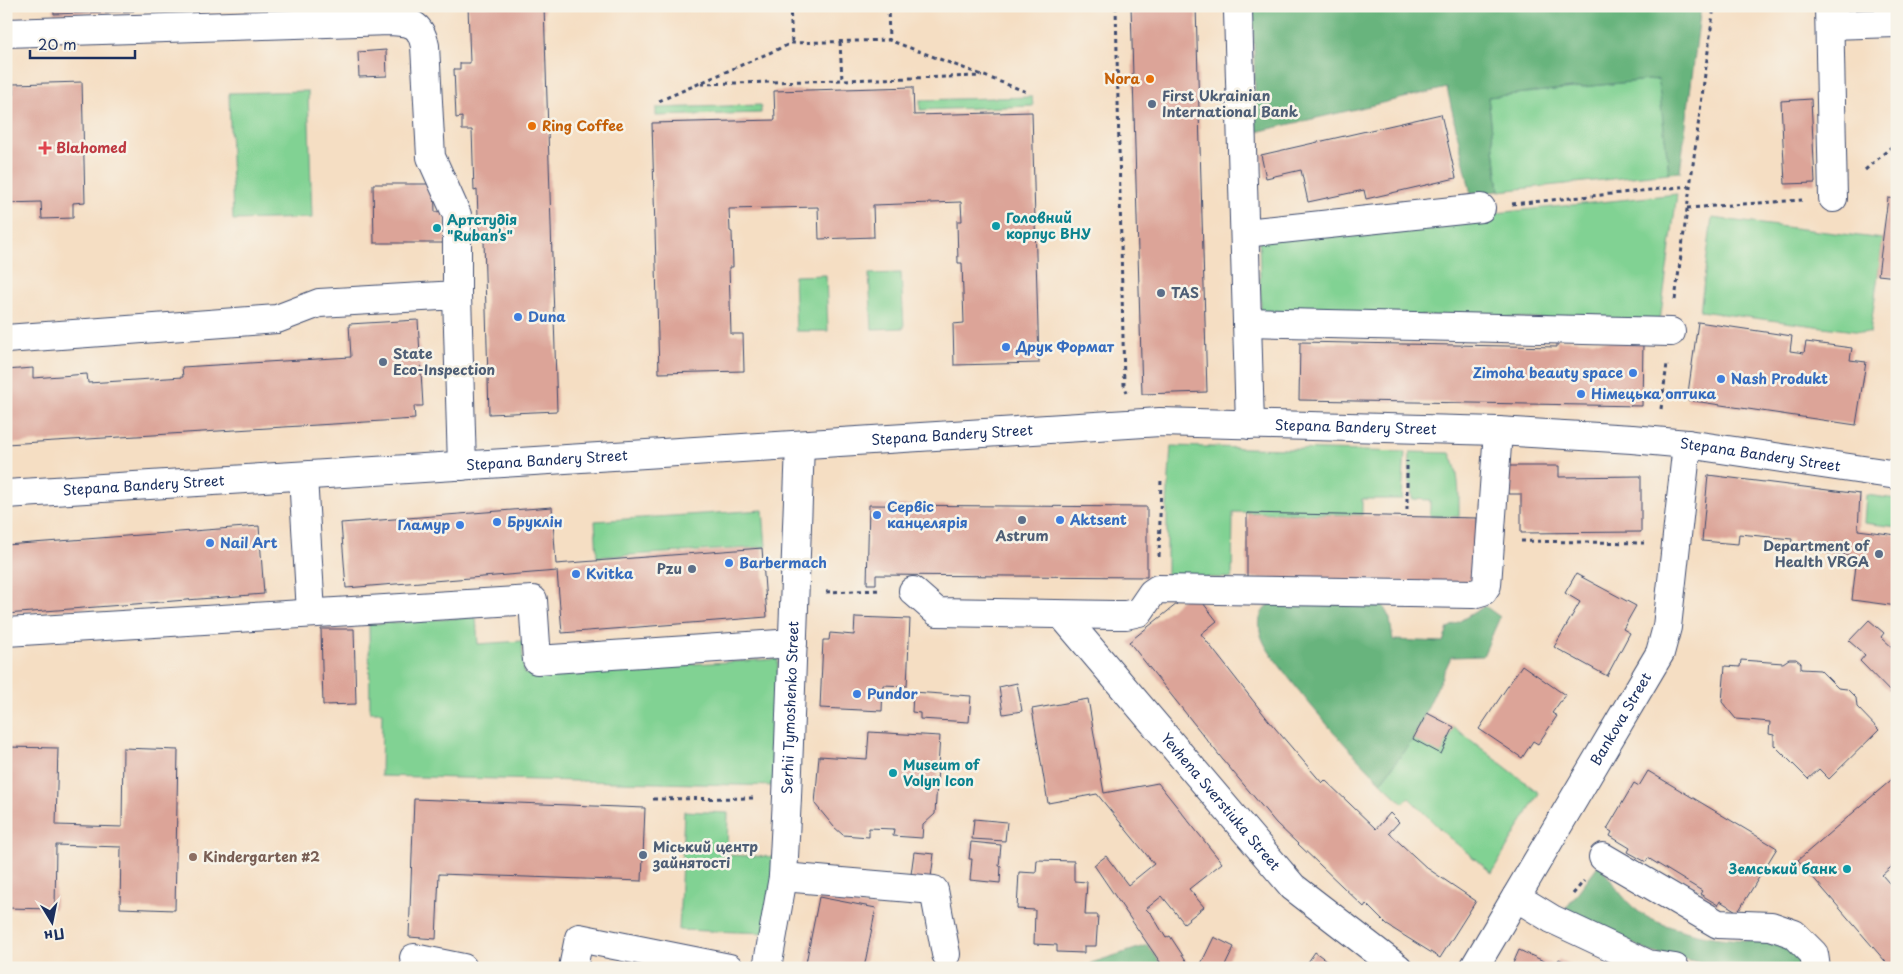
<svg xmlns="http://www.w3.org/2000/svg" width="1903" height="974" viewBox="0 0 1903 974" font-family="'Playpen Sans',sans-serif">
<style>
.green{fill:#81d293;stroke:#4e8078}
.forest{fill:#68b47d;stroke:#42726e}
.building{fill:#dca498}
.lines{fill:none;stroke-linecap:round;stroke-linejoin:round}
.minor-casing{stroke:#3c496d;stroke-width:30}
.path{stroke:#3c496d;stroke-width:3;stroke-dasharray:4 4;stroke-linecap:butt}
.minor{stroke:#fff;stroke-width:28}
.food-dot{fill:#e8710a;stroke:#f7f3e8;stroke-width:2}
.service-dot{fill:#5c6f8a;stroke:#f7f3e8;stroke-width:2}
.health-dot{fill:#e0444e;stroke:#f7f3e8;stroke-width:2}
.culture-dot{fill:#0f9aa8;stroke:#f7f3e8;stroke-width:2}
.shop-dot{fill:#3f7fe0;stroke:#f7f3e8;stroke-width:2}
.education-dot{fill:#8d6e63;stroke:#f7f3e8;stroke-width:2}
.labels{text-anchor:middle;stroke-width:5;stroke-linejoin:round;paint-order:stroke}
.food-label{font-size:14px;font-weight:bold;fill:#c56008;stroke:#f7f3e8;text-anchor:end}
.service-label{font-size:14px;font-weight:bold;fill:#4e5e75;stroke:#f7f3e8;text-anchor:start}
.health-label{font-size:14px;font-weight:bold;fill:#be3a42;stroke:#f7f3e8;text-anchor:start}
.culture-label{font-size:14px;font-weight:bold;fill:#0d838f;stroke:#f7f3e8;text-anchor:start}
.shop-label{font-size:14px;font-weight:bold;fill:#366cbe;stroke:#f7f3e8;text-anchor:start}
.street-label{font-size:14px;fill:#1b2f5e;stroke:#f7f3e8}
.education-label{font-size:14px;font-weight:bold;fill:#785e54;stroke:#f7f3e8;text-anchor:start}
</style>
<rect width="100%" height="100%" fill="#f7f3e8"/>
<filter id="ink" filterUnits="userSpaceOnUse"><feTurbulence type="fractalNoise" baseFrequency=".02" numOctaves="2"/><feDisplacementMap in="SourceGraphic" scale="10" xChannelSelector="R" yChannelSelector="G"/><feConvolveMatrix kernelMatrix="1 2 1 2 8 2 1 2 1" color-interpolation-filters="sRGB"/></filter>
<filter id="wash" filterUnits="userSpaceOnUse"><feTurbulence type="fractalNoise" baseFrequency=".0096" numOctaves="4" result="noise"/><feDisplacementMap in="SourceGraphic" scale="20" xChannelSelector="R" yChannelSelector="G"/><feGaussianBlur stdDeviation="1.12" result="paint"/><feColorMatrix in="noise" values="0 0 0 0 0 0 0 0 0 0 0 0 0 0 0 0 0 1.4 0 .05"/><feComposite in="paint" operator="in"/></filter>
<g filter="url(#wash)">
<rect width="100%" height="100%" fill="#f5dec3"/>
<g class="green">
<polygon points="1659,79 1669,173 1499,191 1488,97"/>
<polygon points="308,91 312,218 233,220 229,93"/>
<polygon points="1032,97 1033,106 920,110 920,100"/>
<polygon points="761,105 761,113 656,116 656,108"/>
<polygon points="1677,194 1660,321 1261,312 1259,238"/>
<polygon points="1712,218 1883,239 1870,333 1700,311"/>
<polygon points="901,273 904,328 872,329 869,274"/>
<polygon points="826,275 828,331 796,331 794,276"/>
<polygon points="1171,446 1405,452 1402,499 1362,499 1362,515 1233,512 1232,578 1167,577 1167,507"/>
<path d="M1410,452l40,1c10,19 9,43 9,64l-29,-1v-16l-18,-1 -1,-15 -2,-1z"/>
<polygon points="1866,495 1897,499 1897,527 1864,523"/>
<polygon points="763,510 766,547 597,557 595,521"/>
<polygon points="476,617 478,644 522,641 524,674 778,659 777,786 381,776 382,712 370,712 369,624"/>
<polygon points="1454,727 1539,793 1492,873 1446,835 1409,798 1403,803 1381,782 1413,739 1441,753"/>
<polygon points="684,811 728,813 727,855 776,857 768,933 679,930"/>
</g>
<g class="forest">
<polygon points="1257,6 1701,6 1680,172 1669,173 1658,79 1488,97 1499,191 1471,194 1447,88 1256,132 1253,13 1254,8"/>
<path d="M1270,604l113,1 7,14 3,21 50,2 5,-14 37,-22 15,11 -17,39 -32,1 -38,82 -32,43c-34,-34 -66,-70 -96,-109 -9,-13 -22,-26 -25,-42 -2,-11 1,-21 10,-27z"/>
<path d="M1599,864c12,16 24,36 40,48 18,14 68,26 91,27 25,2 48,2 70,15l3,12 -3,2h-72l-78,-16 -86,-41z"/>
<polygon points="1148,945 1164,968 1092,968 1091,963"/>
</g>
<g id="blocks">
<g class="building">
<polygon points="53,6 133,6 134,11 54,14"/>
<polygon points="146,6 197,6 197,8 146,10"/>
<polygon points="468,6 544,6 557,411 489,414 484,240 479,240 477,190 474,191 472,130 462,130 462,117 456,118 454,69 460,69 460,63 470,63"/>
<polygon points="1131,6 1196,6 1207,392 1142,394"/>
<polygon points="386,50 387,76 359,77 358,52"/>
<polygon points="82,82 85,202 73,203 73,218 42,219 41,202 6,203 6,95 13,95 13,84"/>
<polygon points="913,87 914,115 1032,112 1039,363 954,365 953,324 964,323 962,263 958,263 957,221 962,221 961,202 873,205 874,237 819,239 818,207 729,209 730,231 732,232 733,267 729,267 731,334 743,334 744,371 659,373 652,123 775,120 774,91"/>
<polygon points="1811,99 1815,183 1785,184 1781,101"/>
<polygon points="1441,114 1456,178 1366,199 1364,190 1308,202 1301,170 1266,178 1261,155"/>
<polygon points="373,184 434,184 435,212 445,211 445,243 374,243"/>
<polygon points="1888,198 1897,199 1897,277 1878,275"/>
<polygon points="418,320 423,406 414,406 415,419 6,444 6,370 33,368 33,378 87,374 88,383 183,377 182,367 351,357 349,324"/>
<polygon points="1698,322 1792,336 1790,351 1804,353 1806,342 1852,348 1850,360 1866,362 1856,425 1687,400"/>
<polygon points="1557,340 1643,342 1642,406 1299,400 1300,342 1557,347"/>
<polygon points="1507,466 1559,466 1559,477 1641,476 1641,532 1521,533 1521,494 1508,494"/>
<polygon points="1708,475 1860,494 1858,530 1897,535 1897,606 1852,600 1857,556 1791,549 1792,539 1739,534 1738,544 1702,541"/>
<polygon points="869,505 1147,507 1147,577 876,575 876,584 867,584"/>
<polygon points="552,507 556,564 762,548 767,617 562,633 557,571 346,588 341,523"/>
<polygon points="1247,513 1477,518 1475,583 1247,578"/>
<polygon points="259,526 264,594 6,614 6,545"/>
<polygon points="1576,574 1636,606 1623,629 1630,633 1607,676 1554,647 1580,602 1565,593"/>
<polygon points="1187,596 1203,603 1217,621 1201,634 1269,721 1322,783 1325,780 1376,829 1390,813 1399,822 1389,833 1427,868 1476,901 1440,958 1387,925 1366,904 1364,907 1276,823 1223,760 1129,642"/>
<polygon points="855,617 910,619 907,686 883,685 882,711 820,708 823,640 829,640 830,633 854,635"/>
<polygon points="1869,620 1884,633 1881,637 1894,649 1897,646 1897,699 1860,661 1865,655 1849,641"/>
<polygon points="321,629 354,629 356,704 323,705"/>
<polygon points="1789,659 1796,659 1801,663 1801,669 1820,670 1838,688 1847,689 1856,698 1857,707 1879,730 1829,779 1819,769 1808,779 1774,745 1774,735 1769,734 1770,722 1736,719 1722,702 1725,666 1740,667 1741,660 1783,663"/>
<polygon points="1522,665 1565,695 1552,713 1557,716 1538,744 1533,741 1522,758 1479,729"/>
<polygon points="1017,683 1022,711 1003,714 999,687"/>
<polygon points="913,692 971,696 969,722 920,719 920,713 912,712"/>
<polygon points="1088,699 1104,793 1158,783 1222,863 1189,889 1204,907 1184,923 1162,896 1146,909 1150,913 1151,913 1166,938 1170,936 1191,968 1164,968 1094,865 1106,856 1128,885 1154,864 1097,794 1048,803 1032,709"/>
<polygon points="1427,713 1454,727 1441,754 1413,739"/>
<polygon points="869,732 940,736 935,814 923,825 922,838 893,836 894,829 869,828 869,837 843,835 834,827 815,804 819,756 867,759"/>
<polygon points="6,747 58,748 56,825 122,827 123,748 178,750 175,910 120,908 121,847 56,845 55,909 6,908"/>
<polygon points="1648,771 1777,848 1738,912 1720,901 1718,905 1700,894 1702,891 1648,858 1646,862 1628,852 1630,848 1610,836 1612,832 1607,829 1634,783 1639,786"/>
<polygon points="1897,775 1897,862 1882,875 1897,892 1897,968 1891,968 1798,860"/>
<polygon points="414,799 645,808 642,881 439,874 436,939 409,937"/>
<polygon points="974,819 1007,822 1005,841 972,839"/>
<polygon points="971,842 1001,845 999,866 1001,866 1000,883 970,880 972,859 969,859"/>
<polygon points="914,852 934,854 930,885 910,882"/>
<polygon points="1037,860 1074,861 1074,881 1087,882 1085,915 1098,915 1096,946 1084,946 1084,953 1057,952 1057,945 1034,944 1035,910 1017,909 1019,872 1036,873"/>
<polygon points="819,897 876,908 864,968 805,968"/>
<polygon points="1214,937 1234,947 1224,968 1199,968"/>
<polygon points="1519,950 1555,966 1559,959 1577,968 1511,968"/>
<polygon points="1315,952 1337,968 1304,968"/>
<polygon points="1612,960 1631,968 1609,968"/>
</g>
</g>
</g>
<g filter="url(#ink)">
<use href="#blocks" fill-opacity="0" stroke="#3c496d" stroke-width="1"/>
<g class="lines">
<g class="minor-casing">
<g id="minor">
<polyline points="1240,6 1238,11 1250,425"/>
<polyline points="1829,6 1833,198"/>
<polyline points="1830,25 1897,23"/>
<path d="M6,33l384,-12c21,1 30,2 35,25l6,111 26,58v80"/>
<polyline points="1245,233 1481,208"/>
<polyline points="1247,322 1671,332"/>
<polyline points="6,339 277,319 319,303 457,295 462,466"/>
<polyline points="303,476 311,613"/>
<path id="s1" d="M6,494l1154,-72 338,9 134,8 55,5 210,31"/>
<polyline points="913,591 937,612 1115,615 1126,615 1139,612 1152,593 1158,589 1473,594 1483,591 1487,585 1498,431"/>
<path id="s2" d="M1062,615l231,272 105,81"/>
<polyline points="6,632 533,600 537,660 793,643"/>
<polyline points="1603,857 1718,924 1771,926 1794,934 1814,954 1816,968"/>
<polyline points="783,877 934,890 946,954"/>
<polyline points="1516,897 1552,919 1648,964 1675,968"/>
<polyline points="414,958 463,968"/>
<polyline points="573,968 579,938 729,968"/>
<path id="s3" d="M767,968l16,-91 4,-80 13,-352"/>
<path id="s4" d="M1474,968l186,-315 7,-26 20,-183"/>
</g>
</g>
<g class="path">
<polyline points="790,6 792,43"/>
<polyline points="888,6 889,40"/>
<polyline points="1116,6 1124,385 1127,392"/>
<polyline points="840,42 842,80"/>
<polyline points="701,84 982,76"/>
<polyline points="659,101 792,43 889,40 1027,92"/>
<polyline points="1865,170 1897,142"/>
<polyline points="1512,204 1690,186"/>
<polyline points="1687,208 1802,200"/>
<polyline points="1675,300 1714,6"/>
<polyline points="1661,409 1667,364"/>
<polyline points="1407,510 1407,461"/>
<polyline points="1521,541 1644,543"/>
<polyline points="1159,557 1161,478"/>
<polyline points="826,592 882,590"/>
<polyline points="653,799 754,798"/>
<polyline points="1573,894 1584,881"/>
</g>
<use href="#minor" class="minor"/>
</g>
</g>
<g class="food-dot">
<circle cx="1150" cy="79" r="5"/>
<circle cx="532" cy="126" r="5"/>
</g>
<g class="service-dot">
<circle cx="1152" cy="104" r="5"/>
<circle cx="1161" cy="293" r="5"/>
<circle cx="383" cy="362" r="5"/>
<circle cx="1022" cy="520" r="5"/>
<circle cx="1879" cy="554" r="5"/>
<circle cx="692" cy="569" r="5"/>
<circle cx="643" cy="855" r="5"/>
</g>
<path class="health-dot" d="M42.5 140.5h5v5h5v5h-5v5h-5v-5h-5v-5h5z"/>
<g class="culture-dot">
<circle cx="996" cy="226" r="5"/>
<circle cx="437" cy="228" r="5"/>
<circle cx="893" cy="773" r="5"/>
<circle cx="1847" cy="869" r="5"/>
</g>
<g class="shop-dot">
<circle cx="518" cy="317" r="5"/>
<circle cx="1006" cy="347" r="5"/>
<circle cx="1633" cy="373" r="5"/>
<circle cx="1721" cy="379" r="5"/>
<circle cx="1581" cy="394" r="5"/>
<circle cx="877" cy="515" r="5"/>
<circle cx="1060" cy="520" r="5"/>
<circle cx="497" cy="522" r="5"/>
<circle cx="460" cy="525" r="5"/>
<circle cx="210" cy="543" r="5"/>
<circle cx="729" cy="563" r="5"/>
<circle cx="576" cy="574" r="5"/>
<circle cx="857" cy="694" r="5"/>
</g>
<circle class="education-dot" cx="193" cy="857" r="5"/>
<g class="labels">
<g class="food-label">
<text x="1140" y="84">Nora</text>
<text x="542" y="131" text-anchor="start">Ring Coffee</text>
</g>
<g class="service-label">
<text x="1162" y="101">First Ukrainian<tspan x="1162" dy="16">International Bank</tspan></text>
<text x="1171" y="298">TAS</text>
<text x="393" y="359">State<tspan x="393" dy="16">Eco-Inspection</tspan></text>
<text x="1022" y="541" text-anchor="middle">Astrum</text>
<text x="1869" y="551" text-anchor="end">Department of<tspan x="1869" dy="16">Health VRGA</tspan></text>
<text x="682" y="574" text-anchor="end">Pzu</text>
<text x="653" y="852">Міський центр<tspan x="653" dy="16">зайнятості</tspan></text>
</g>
<g class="health-label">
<text x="56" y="153">Blahomed</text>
</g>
<g class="culture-label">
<text x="1006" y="223">Головний<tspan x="1006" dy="16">корпус ВНУ</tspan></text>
<text x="447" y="225">Артстудія<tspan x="447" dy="16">"Ruban’s"</tspan></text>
<text x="903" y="770">Museum of<tspan x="903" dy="16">Volyn Icon</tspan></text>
<text x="1837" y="874" text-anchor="end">Земський банк</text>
</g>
<g class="shop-label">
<text x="528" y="322">Duna</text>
<text x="1016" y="352">Друк Формат</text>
<text x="1623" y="378" text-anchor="end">Zimoha beauty space</text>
<text x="1731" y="384">Nash Produkt</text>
<text x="1591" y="399">Німецька оптика</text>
<text x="887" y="512">Сервіс<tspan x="887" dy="16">канцелярія</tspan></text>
<text x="1070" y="525">Aktsent</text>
<text x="507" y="527">Бруклін</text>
<text x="450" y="530" text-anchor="end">Гламур</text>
<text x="220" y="548">Nail Art</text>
<text x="739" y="568">Barbermach</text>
<text x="586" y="579">Kvitka</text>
<text x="867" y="699">Pundor</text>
</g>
<g class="street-label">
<text dy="5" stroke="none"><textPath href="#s1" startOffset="1352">Stepana Bandery Street</textPath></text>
<text dy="5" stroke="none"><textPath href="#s1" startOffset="948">Stepana Bandery Street</textPath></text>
<text dy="5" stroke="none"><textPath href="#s1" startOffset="1758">Stepana Bandery Street</textPath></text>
<text dy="5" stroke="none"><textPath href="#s1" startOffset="542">Stepana Bandery Street</textPath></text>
<text dy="5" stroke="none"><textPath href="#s1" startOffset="138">Stepana Bandery Street</textPath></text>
<text dy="5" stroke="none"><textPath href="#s3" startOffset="262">Serhii Tymoshenko Street</textPath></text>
<text dy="5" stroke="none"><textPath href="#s4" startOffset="289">Bankova Street</textPath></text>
<text dy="5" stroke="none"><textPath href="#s2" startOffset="245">Yevhena Sverstiuka Street</textPath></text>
</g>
<g class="education-label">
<text x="203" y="862">Kindergarten #2</text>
</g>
</g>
<rect width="1903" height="974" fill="none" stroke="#f7f3e8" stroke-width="25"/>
<g transform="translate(52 922) rotate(170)" stroke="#f7f3e8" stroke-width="4" paint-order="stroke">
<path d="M0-4L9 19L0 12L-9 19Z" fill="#1b2f5e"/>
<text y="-8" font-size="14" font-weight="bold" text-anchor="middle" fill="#1b2f5e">Пн</text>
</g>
<path d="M30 50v8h105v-8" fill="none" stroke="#1b2f5e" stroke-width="2.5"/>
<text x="38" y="50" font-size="15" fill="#1b2f5e" stroke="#f7f3e8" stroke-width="4" paint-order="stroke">20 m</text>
</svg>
